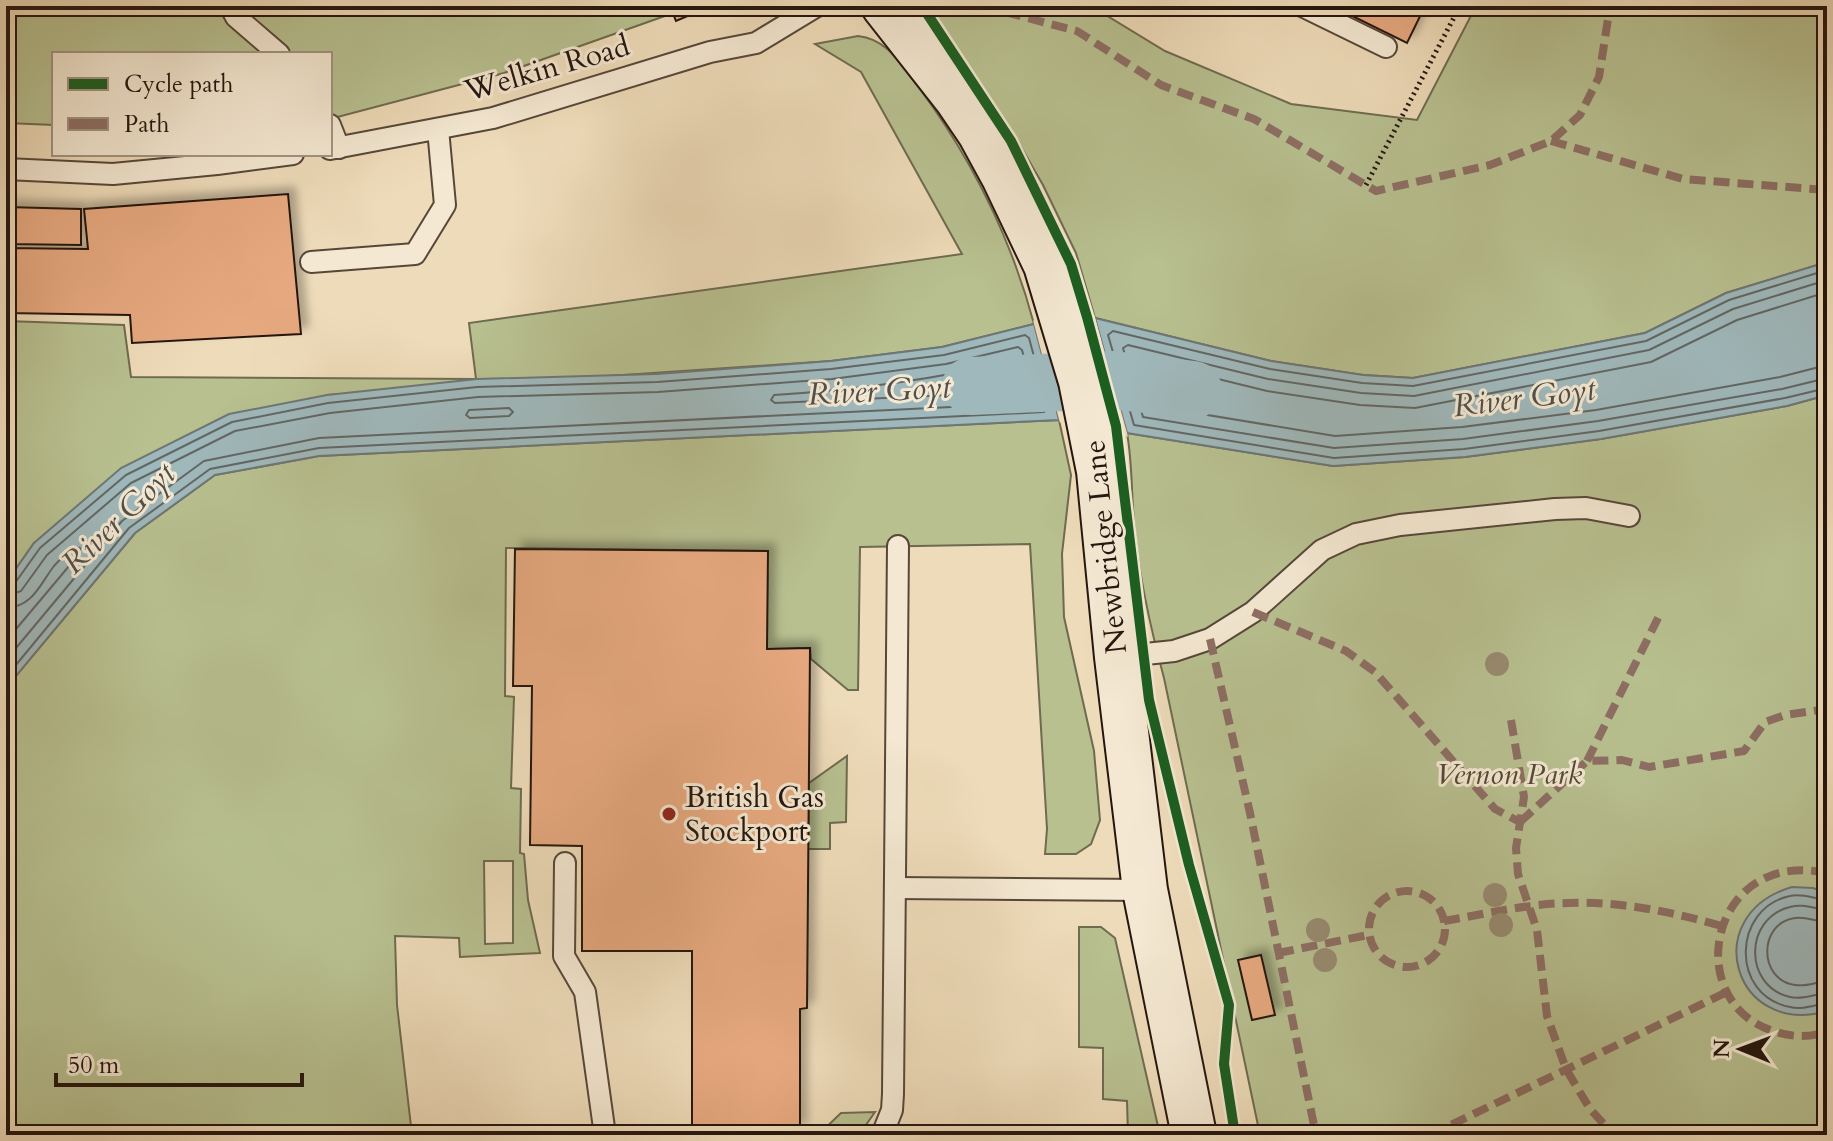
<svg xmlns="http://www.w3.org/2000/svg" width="1833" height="1141" viewBox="0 0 1833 1141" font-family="Cardo,serif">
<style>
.green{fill:#b8c090;stroke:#6e6b50;stroke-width:2;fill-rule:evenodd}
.water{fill:#9fb8bb;stroke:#6e7776;stroke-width:2}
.pier{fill:#eedbb9}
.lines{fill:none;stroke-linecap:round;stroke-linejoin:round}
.shore{stroke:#626765;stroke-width:2}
.river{stroke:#9fb8bb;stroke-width:58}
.building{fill:#e6a87f;stroke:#25160f;stroke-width:2;filter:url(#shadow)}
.service-casing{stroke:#57473a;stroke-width:24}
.secondary-casing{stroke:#25160f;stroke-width:48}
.path{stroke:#25160f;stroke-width:5;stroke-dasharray:2 4;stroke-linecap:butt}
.service{stroke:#f4e8d2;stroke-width:20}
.secondary{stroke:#f4e8d2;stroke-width:44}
.quiet{stroke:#8d6e63;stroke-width:8;stroke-dasharray:16 8;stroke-linecap:butt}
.cycleway-casing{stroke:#f4e8d2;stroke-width:15}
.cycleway{stroke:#1b5e20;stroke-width:10}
.tree{fill:#988b71}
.poi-dot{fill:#8f2418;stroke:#f4e8d2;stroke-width:3}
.labels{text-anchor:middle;stroke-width:6;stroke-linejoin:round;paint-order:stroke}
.street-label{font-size:30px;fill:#25160f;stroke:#f4e8d2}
.park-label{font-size:30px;font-style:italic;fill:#514936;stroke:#f4e8d2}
.poi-label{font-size:30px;fill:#25160f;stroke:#f4e8d2;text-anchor:start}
.water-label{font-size:32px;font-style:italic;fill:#504f4b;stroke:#f4e8d2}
</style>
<defs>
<filter id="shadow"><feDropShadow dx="7" dy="-7" stdDeviation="4" flood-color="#0004"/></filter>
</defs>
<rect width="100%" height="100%" fill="#eedbb9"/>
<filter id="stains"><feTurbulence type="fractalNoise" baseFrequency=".0025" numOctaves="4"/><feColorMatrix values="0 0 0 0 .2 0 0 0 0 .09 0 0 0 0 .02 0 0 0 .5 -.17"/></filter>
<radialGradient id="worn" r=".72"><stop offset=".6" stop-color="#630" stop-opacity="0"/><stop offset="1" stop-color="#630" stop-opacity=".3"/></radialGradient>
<g class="green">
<polygon points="6,6 693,6 504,73 330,119 330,54 54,54 54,125 6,123"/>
<polygon points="929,6 1057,6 1104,14 1165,51 1291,104 1417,120 1476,6 1827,6 1827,262 1726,293 1645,333 1413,378 1363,375 1271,361 1095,318 1076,253 1043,185 1010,128"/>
<path d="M858,36c29,3 42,27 59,49 53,71 94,153 117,239l-92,23 -111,14 -504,34 -293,148 -28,40v-262l118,4 7,52 345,2 -7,-56 493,-69 -101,-182 -46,-28z"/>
<path d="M1827,395v740h-567l-96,-457c-13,-48 -24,-96 -29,-146 -4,-33 -2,-66 -8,-99l206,33 132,-9 136,-18 186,-33z"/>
<path d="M1059,420l12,55 -9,79 2,63 30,134 6,69 -9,24 -15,10h-31l2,-25 -17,-285 -170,3 -2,143h-10l-37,-31 -1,-11 -43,1v-98l-261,-3 -1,148 9,1 -3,91 10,1 -1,64 4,1 4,46 12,53 -80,4 -1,-19 -64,-2 2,69 15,130h-406v-442l9,-16 120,-144 80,-58 104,-19zM484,861h29v82l-28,1z"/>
<polygon points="847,756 846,822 830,823 830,849 808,849 809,783"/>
<polygon points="1079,927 1101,927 1115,938 1160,1135 1128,1135 1127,1101 1103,1099 1103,1048 1079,1047"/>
<polygon points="875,1112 859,1135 818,1135 841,1113"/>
</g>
<g class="water">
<polygon points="1827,262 1827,395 1787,406 1601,439 1465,457 1333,466 1127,433 1095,318 1271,361 1363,375 1413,378 1645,333 1726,293"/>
<polygon points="1034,324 1059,420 319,456 215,475 135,533 15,677 6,693 6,583 34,543 121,468 229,414 327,395 477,379 657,374 831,361 942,347"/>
<path d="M1792,887l21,1 14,5v118c-93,27 -130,-96 -35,-124z"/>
</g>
<g class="pier">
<polygon points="1094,314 1127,433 1128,437 1123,434 1091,319"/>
<polygon points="1033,320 1037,323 1063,419 1060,423"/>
</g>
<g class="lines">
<g class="shore">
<polyline points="1827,270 1729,300 1646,341 1413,386 1362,383 1270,369 1113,331 1108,335 1134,425 1334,458 1464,449 1599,431 1785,398 1827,388"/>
<polyline points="1827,280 1733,309 1649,350 1414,396 1361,393 1268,379 1128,345 1123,348 1143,417 1334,448 1463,439 1598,421 1782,389 1827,378"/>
<polyline points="1827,292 1737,320 1651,362 1415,408 1360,405 1267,391 1145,361 1140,365 1153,406 1335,436 1462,427 1596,410 1780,377 1827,365"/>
<path d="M1009,362l4,2 6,23 -3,5 -241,11 -4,-3 3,-5c80,-5 157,-15 235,-33z"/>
<polygon points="509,408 513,412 509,416 470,418 466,415 469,410"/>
<polyline points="6,586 15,583 40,548 126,475 232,422 328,403 477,387 657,382 831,369 944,355 1025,335 1029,338 1048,408 1044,412 319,448 210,469 129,528 6,677"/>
<polyline points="6,596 21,591 47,555 131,483 235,431 330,413 478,397 658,392 832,379 946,364 1018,347 1022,350 1035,398 1031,403 319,438 204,461 122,521 6,660"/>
<path d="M6,608c27,-1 34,-24 48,-42 6,-7 14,-13 20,-19l6,1v5l-74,88"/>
<path d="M1827,900c-13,-1 -24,-7 -37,-4 -58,12 -60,100 0,111 13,3 24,-2 37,-4"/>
<path d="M1827,910c-13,-1 -23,-7 -37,-3 -46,11 -47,79 0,90 13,3 24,-3 37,-4"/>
<path d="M1827,922c-11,0 -21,-6 -32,-4 -37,5 -37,62 0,67 11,2 21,-3 32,-4"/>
</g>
<polyline class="river" points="971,386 1113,380 1193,390"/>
</g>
<g class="building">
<polygon points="670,6 711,6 676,21"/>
<polygon points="1332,6 1425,6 1407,43"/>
<polygon points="288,194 301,334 132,343 130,315 6,313 6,248 88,249 84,209"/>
<polygon points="6,207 81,209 81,245 6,244"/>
<polygon points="515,549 768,551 767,649 810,648 807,1008 800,1009 800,1130 692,1130 692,951 582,951 582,846 530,845 532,686 513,686"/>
<polygon points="1261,955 1275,1015 1252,1020 1238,960"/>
</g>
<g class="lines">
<g class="service-casing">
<g id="service">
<polyline points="230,6 236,17 279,54"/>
<polyline points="1302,6 1386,47"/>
<polyline points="330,125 339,148"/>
<polyline points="330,149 493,118 710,52 756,43 817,6"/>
<polyline points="6,169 113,174 217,164 293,154"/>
<polyline points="311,262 415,254 445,205 438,129"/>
<polyline points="1117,657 1174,651 1210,639 1253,612 1322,550 1356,534 1400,525 1555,509 1586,508 1629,516"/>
<polyline points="565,863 564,956 585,992 605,1135"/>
<polyline points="895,888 1145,890"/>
<polyline points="882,1135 892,1110 893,1094 898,546"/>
</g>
</g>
<g class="secondary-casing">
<polyline id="secondary" points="884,6 957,99 980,133 1004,177 1046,265 1081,381 1099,471 1117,657 1145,890 1194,1135"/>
</g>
<polyline class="path" points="1366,185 1460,6"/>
<use href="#service" class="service"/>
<use href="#secondary" class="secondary"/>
<g class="quiet">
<polyline points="982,6 1077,31 1161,85 1254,119 1376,191 1490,165 1551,141 1580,115 1599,77 1610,6"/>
<polyline points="1551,141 1683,179 1827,190"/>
<polyline points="1253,612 1346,651 1375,672 1495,809 1520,822"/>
<polyline points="1210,639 1250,813 1316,1135"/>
<polyline points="1511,720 1524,797 1516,848 1518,874 1537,930 1547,1016 1566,1069 1590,1109 1614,1135"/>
<polyline points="1587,761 1660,614"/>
<polyline points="1520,822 1587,761 1622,760 1649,767 1744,751 1765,722 1785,715 1827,709"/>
<path d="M1827,873c-117,-25 -147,128 -54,158 18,6 35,7 54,1"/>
<circle cx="1407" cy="929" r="38"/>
<path d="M1444,921c41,-7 82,-17 124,-18 52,-2 104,9 154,23"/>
<polyline points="1278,953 1368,935"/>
<polyline points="1430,1135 1727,992"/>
</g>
<g class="cycleway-casing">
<polyline id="cycleway" points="922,6 1011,141 1071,264 1087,317 1116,426 1149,700 1189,865 1229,1005 1224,1064 1235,1135"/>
</g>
<use href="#cycleway" class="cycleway"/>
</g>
<g class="tree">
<circle cx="1497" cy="664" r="12"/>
<circle cx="1495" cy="895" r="12"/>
<circle cx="1501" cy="925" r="12"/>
<circle cx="1318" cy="930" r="12"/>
<circle cx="1325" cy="960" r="12"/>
</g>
<circle class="poi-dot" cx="669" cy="814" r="8"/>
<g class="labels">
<g class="street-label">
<text transform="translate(547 68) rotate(-16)" y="10">Welkin Road</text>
<text transform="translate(1105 547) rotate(-96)" y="10">Newbridge Lane</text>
</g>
<g class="park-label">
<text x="1509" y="784">Vernon Park</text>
</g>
<g class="poi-label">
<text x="685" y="807">British Gas<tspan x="685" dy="34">Stockport</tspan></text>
</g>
<g class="water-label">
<text transform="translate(879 390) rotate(-3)" y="11">River Goyt</text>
<text transform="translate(1524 397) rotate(-7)" y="11">River Goyt</text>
<text transform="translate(118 518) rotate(-44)" y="11">River Goyt</text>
</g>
</g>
<rect width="1833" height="1141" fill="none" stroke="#eedbb9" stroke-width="32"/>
<rect x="8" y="8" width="1817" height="1125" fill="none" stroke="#25160f" stroke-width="4"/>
<rect x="16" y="16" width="1801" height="1109" fill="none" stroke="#25160f" stroke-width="2"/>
<rect x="52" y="52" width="280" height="104" fill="#f4e8d2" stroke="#a19484" stroke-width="2"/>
<rect x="68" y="78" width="40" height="12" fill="#1b5e20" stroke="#a19484" stroke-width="2"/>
<text x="124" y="92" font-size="24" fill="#25160f">Cycle path</text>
<rect x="68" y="118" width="40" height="12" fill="#8d6e63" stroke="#a19484" stroke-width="2"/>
<text x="124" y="132" font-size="24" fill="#25160f">Path</text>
<g transform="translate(1741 1049) rotate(271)" stroke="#f4e8d2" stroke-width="6" paint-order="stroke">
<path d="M0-6L14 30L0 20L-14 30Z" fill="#25160f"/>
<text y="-12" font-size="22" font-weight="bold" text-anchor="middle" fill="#25160f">N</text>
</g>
<path d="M56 1073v12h246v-12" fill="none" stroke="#25160f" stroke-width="4"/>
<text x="68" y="1073" font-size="24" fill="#25160f" stroke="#f4e8d2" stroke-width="6" paint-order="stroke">50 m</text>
<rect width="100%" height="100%" filter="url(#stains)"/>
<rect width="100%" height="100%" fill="url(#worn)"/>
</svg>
